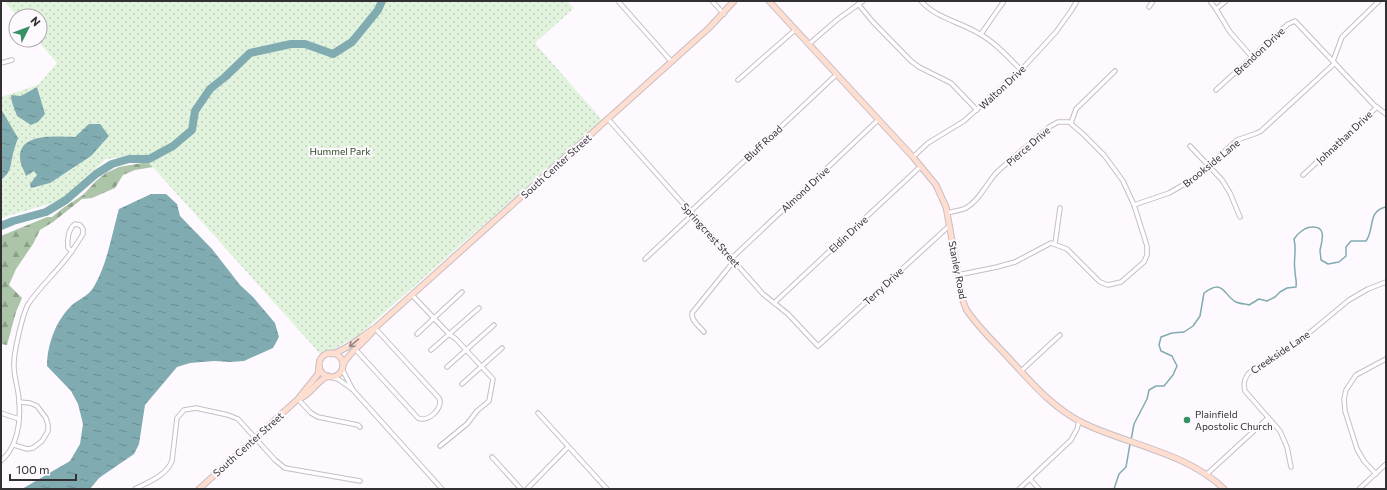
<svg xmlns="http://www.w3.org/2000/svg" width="1387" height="490" viewBox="0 0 1387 490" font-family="Commissioner,sans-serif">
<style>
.forest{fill:url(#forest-firs)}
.park{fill:url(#park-dots)}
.water{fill:url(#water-ripples)}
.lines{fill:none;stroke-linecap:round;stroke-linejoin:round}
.stream{stroke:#80acb1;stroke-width:1.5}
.river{stroke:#80acb1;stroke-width:8}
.street-casing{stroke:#c5bfc5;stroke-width:5.5}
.secondary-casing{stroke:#c5bfc5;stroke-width:7}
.street{stroke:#fff;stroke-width:3.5}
.secondary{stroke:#ffded0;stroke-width:5}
.oneway{stroke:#988781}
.poi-dot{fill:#379166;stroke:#fef9fe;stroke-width:1.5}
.labels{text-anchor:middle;stroke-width:4;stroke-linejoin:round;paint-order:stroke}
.street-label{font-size:10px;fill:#323032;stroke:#fef9fe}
.park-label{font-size:10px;fill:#2b4e25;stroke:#fef9fe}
.poi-label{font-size:10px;fill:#323032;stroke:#fef9fe;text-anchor:start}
</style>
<defs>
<pattern id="forest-firs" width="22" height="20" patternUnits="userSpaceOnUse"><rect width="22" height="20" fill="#acc4a8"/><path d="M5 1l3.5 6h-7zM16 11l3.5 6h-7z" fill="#8da089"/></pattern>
<pattern id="park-dots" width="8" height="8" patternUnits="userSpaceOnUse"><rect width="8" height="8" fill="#e1f3dd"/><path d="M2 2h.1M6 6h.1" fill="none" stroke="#c2d1be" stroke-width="1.8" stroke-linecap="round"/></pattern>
<pattern id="water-ripples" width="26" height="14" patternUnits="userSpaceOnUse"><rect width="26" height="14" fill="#80acb1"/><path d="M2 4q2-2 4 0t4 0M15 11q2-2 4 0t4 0" fill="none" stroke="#698c91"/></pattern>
</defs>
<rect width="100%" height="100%" fill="#fef9fe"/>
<polygon class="forest" points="148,162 153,167 135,170 123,175 115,188 92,198 82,199 53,222 40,230 33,244 16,269 9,285 22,298 16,312 7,345 1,344 1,236 47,217 52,217 63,208 83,195 96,181 106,173 119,167"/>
<polygon class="park" points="4,1 567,1 574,8 535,43 602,120 359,335 322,356 142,155 106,159 59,201 1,218 1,97 38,85 57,63 37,40 40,40 40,16 17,16"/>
<g class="water">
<path d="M37,87l8,27 -7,8 -7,3 -14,-9c-2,-7 -6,-13 -6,-21l10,1z"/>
<path d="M1,109l17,29c-2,6 -4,11 -5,16 -3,12 -1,17 -12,26z"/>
<path d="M89,124h11l9,12 -18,20 -41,27 -19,5 -1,-4 7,-9 -3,-4 -8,5c-2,-6 -6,-12 -6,-18 -1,-26 37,-21 55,-21z"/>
<path d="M151,194h15l11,10 3,12 32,33 28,36 13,12 22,26 4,14 -6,11 -29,13 -14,1 -16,-1 -24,2 -13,4 -32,38 -6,39 -5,10 -35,24 -9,11h-68l48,-28 10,-17 3,-20 -5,-20 -7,-13 -24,-25c0,-21 9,-46 25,-61 6,-5 17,-10 21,-17 14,-22 19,-55 26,-79z"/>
</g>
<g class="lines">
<g class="stream">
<path d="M1131,440l3,-16 13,-25 2,-9 7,-4h8l9,-11 4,-9 -5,-10 -11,-5 -2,-6 2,-8 11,-4 12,-1 9,-6 7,-10 4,-23c20,-15 19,2 32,9 4,2 10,2 13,3l10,-6 8,2 8,-4 5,-5 7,-4 9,-1c1,-7 -1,-10 -1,-16 -2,-12 2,-20 -1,-32 4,-6 11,-12 18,-12 15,-1 10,14 8,23 0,3 1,7 1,10l7,4 11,-2 7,-6v-9l5,-6h15c9,-12 1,-30 20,-34"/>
<polyline points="1114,489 1119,474 1126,467 1130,444"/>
</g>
<polyline class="river" points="1,226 13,221 46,212 66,200 96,174 112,164 129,159 149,159 173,146 192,130 195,111 210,89 225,77 250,53 291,44 305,44 333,54 352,42 378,10 382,1"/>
<g class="street-casing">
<g id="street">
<polyline points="618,1 671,61"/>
<polyline points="712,1 724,14"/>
<path d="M921,1c15,17 39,21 57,32 17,9 30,24 43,37"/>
<polyline points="1210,1 1216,9 1230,32 1252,57"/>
<polyline points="858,4 873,22 911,61 919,67 951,83 977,110"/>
<polyline points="1149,7 1153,1"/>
<polyline points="1216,9 1226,1"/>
<polyline points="981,34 1004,1"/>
<polyline points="809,44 838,19 863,1"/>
<polyline points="1333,61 1342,37 1379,1"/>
<polyline points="1,63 12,60"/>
<polyline points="738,80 795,30"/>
<polyline points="1216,90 1288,24 1295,21 1374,105 1386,114"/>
<polyline points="608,119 763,294 788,314 818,346 949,226"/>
<polyline points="1071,123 1076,109 1115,71"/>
<polyline points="1190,146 1222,180 1230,193 1240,217"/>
<polyline points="913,157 928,143 964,121 1021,70 1056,32 1071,11 1077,1"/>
<polyline points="1303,175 1377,107"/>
<polyline points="1134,205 1169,193 1183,185 1200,173 1237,140 1257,133 1261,131 1335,63"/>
<polyline points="690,212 836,75"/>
<path d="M947,213c6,-2 13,-2 19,-5 14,-8 21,-26 32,-37l51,-44 9,-5h11l14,12 21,21 19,26 11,24 13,41v9l-3,7 -23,20 -13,3 -8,-3 -33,-33 -16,-6 -36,19 -18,5 -39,8"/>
<path d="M75,224l5,1 3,4v5l-11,17 -4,-3c-1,-8 0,-19 7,-24z"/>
<polyline points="1055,244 1060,208"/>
<polyline points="732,258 878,120"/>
<polyline points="645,259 693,214"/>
<polyline points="412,295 449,334 456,339 493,379 489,401 477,411 467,424 440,446"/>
<polyline points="774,303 921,166"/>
<path d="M704,332c-4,-5 -13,-11 -12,-19l42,-52"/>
<polyline points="417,334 462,292"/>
<path d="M356,350l62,68c10,5 26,-10 21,-20l-64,-70"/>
<polyline points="431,350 479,308"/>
<polyline points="447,367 494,325"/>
<polyline points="342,369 353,390 442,489"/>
<polyline points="1021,371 1060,335"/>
<polyline points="331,377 338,379 352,389"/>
<polyline points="462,384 502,348"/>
<polyline points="298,399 311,413 318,417 358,425 360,427"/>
<polyline points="1,413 19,419"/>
<polyline points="538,413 607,489"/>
<polyline points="14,445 27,449 33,448 42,441 48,431 48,425 46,418 37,406 30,403 19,402"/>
<polyline points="492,457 521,489"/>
<path d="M1,461c16,-14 20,-38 18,-59 0,-13 -6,-26 -5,-39 0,-11 9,-52 15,-60 12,-18 30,-33 43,-52"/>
<path d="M1291,467l-4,-20 -7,-16 -35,-40c-2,-8 -1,-14 6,-20l52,-33 46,-38 19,-11 18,-7"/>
<polyline points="1207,474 1268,418"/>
<polyline points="1376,474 1364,461 1357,449 1345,411 1344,399 1346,390 1356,375 1386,359"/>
<polyline points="1030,479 1039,489"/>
<path d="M135,489c13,-7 31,-13 37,-28l5,-43 7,-8 12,-2 32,7 10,4 37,41 10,8 75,13"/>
<polyline points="527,489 568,447"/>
<polyline points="1019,489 1071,440 1077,429 1079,421"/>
<polyline points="1359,489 1386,464"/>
</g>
</g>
<g class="secondary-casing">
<g id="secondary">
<path d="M769,1l144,156 23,28 10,22 17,94 3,8c11,17 26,31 40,46 24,26 47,54 79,69 45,21 104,30 139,65"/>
<circle cx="331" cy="365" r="12"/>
<path d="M332,354c17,-5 28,-17 43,-26l334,-300 25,-27"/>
<path d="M343,365c5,-12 22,-23 30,-34"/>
<path d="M299,399c14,-6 15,-16 29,-23"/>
<polyline points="199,489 298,399 318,374 319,367"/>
</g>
</g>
<use href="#street" class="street"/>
<use href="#secondary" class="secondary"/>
</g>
<defs><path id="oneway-shaft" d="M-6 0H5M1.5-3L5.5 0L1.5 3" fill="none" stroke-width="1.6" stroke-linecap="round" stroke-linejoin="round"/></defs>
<use class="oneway" href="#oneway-shaft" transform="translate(354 343) rotate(140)"/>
<circle class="poi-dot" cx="1187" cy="420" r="4"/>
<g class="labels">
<g class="street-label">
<text transform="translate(1259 51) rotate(-43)" y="4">Brendon Drive</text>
<text transform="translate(1002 87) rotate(-43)" y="4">Walton Drive</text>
<text transform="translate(1344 137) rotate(-43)" y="4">Johnathan Drive</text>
<text transform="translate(763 143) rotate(-43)" y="4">Bluff Road</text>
<text transform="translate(1028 146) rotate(-41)" y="4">Pierce Drive</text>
<text transform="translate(1211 163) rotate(-39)" y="4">Brookside Lane</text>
<text transform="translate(556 166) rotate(-42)" y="4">South Center Street</text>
<text transform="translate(805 189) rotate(-43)" y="4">Almond Drive</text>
<text transform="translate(848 234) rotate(-43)" y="4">Eldin Drive</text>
<text transform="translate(711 235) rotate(48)" y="4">Springcrest Street</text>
<text transform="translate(958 270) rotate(79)" y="4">Stanley Road</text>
<text transform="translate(883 286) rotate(-43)" y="4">Terry Drive</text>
<text transform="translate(1280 352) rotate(-34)" y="4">Creekside Lane</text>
<text transform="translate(248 444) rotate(-42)" y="4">South Center Street</text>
</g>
<g class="park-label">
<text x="340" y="155">Hummel Park</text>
</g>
<g class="poi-label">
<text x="1195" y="418">Plainfield<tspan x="1195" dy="12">Apostolic Church</tspan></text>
</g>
</g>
<rect width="1387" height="490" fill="none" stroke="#323032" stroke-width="4"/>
<g transform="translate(28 28) rotate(48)"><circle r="19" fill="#fef9fe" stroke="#aca9ac"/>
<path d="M0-3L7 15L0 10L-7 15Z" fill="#379166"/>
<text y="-6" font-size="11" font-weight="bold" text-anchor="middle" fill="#323032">N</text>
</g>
<path d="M10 474v6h66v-6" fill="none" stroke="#323032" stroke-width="2"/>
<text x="16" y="474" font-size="12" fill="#323032" stroke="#fef9fe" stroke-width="3" paint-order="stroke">100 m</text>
</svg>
